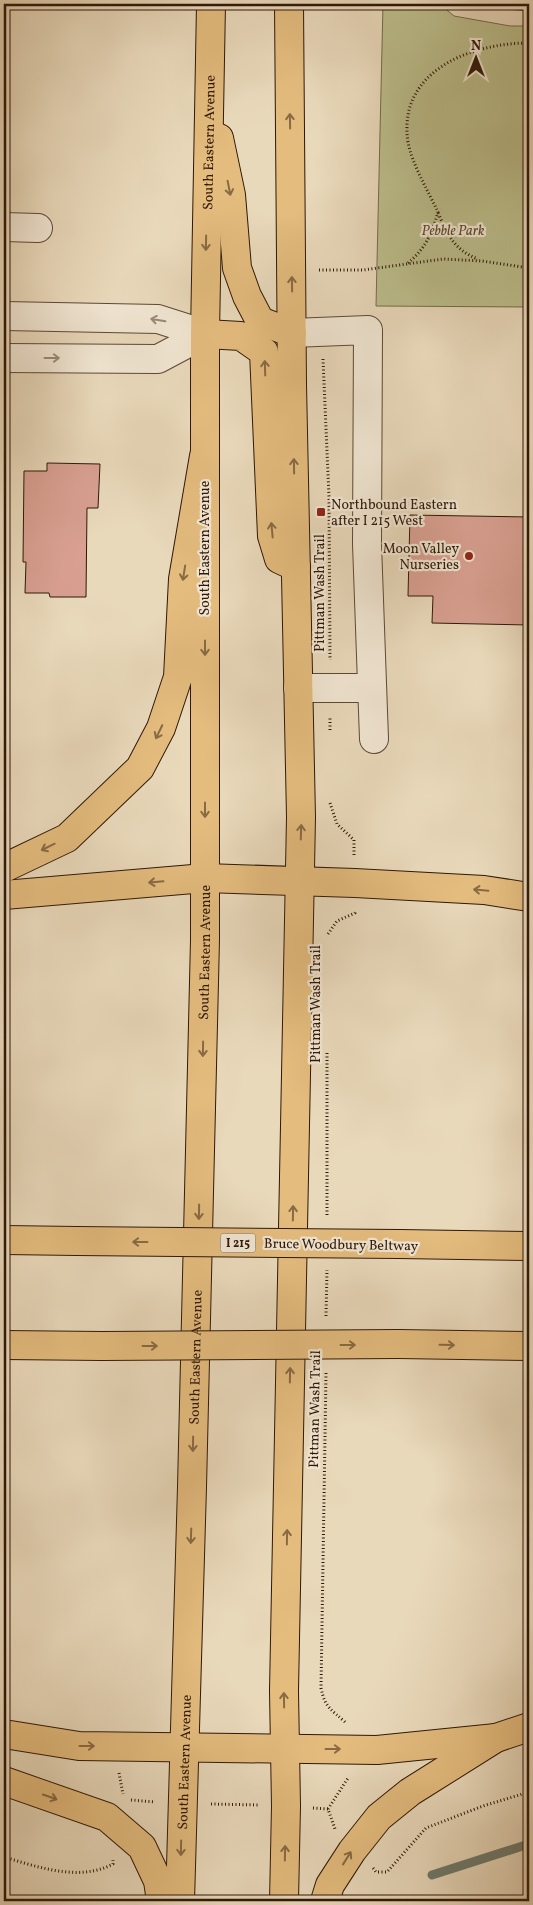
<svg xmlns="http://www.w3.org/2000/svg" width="533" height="1905" viewBox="0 0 533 1905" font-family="Vollkorn,serif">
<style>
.green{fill:#bcbe8c;stroke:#756a4a}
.water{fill:#97bab1;stroke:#6d796d}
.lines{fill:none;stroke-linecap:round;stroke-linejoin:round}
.stream{stroke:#6d796d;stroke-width:9}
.building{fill:#d9a092;stroke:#2e1708}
.minor-casing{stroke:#5d4835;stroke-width:30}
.major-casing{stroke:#2e1708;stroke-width:30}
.highway-casing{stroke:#2e1708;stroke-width:30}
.path{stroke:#2e1708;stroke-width:3;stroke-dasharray:1 2.5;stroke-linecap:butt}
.minor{stroke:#f1e6d3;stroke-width:28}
.major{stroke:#e4bc7e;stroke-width:28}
.highway{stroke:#e4bc7e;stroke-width:28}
.highway-bridge-casing{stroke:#2e1708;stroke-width:30;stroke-linecap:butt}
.highway-bridge{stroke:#e4bc7e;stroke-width:28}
.oneway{stroke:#896a43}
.oneway2{stroke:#998978}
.poi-dot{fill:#8f2418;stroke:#f1e6d3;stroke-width:2}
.labels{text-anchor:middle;stroke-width:4.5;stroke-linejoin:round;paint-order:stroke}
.shield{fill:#f1e6d3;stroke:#685545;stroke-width:1}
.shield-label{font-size:12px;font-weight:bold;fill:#2e1708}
.street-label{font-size:14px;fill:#2e1708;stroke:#f1e6d3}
.park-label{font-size:14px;font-style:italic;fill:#594930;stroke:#f1e6d3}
.poi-label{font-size:14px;fill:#2e1708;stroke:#f1e6d3;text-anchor:start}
</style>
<rect width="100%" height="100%" fill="#e9d9bb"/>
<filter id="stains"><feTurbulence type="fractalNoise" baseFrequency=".004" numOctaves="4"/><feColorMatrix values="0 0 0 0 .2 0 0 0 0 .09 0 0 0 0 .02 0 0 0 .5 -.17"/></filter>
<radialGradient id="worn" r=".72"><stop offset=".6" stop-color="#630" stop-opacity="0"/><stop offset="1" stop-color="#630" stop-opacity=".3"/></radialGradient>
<polygon class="green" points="383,4 440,4 454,16 510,26 529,26 529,307 376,306"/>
<polygon class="water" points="476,4 529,4 529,11 482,7"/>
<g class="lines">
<polyline class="stream" points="432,1875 529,1844"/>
</g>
<g class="building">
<polygon points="47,463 100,464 98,508 87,508 86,597 50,597 49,593 25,593 26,562 23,562 24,471 47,471"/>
<polygon points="410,515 529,517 529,625 432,623 433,596 408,596"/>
</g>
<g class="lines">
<g class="minor-casing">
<g id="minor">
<polyline points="4,227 38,228"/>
<polyline points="4,316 158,319 205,334"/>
<polyline points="292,333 368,330 367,544 374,739"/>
<polyline points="4,358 158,359 205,334"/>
<polyline points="298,688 372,688"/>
</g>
</g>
<g class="major-casing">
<g id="major">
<polyline points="219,138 231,195 237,268 247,296 260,321 292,333"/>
<polyline points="205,334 241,336 264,352 272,536 279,559 296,567"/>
<path id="s1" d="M180,1901l12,-414 13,-547v-606l6,-330"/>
<polyline points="284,1901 286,1806 284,1691 301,817 292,384 289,4"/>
</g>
</g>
<g class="highway-casing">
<g id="highway">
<polyline points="4,868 67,838 140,768 161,728 178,677 183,579 204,456"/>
<polyline points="4,895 205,878 355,883 484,890 529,897"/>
<polyline points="4,1240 77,1241"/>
<polyline points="399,1244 529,1246"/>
<polyline points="398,1344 529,1346"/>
<polyline points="4,1345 102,1346"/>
<polyline points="4,1734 79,1746 377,1750 496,1738"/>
<polyline points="4,1781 107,1817 142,1847 158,1881 161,1901"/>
<polyline points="325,1901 330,1885 352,1851 379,1817 410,1792 496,1738 529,1727"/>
</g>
</g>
<g class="path">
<path d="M438,213c10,22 16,37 40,46"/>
<path d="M408,263c17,-14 24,-29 30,-51 -10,-21 -26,-48 -30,-70 -11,-71 63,-99 121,-99"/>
<polyline points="319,270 363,270 443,259 482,261 529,268"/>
<polyline points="323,359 329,497 330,660"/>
<polyline points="330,730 330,716"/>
<polyline points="330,803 337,824 354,840 354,856"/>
<polyline points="328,934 337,921 355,913 355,910"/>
<polyline points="327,1053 327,1216"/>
<polyline points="326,1316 327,1270"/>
<path d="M326,1373l-5,315c4,20 11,22 24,34"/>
<polyline points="119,1773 123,1794"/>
<polyline points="131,1800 155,1802"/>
<polyline points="211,1804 260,1805"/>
<polyline points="313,1808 328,1809 335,1829"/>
<polyline points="328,1809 348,1778"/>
<path d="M4,1857c34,10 75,25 109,7v-4"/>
<polyline points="373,1868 376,1872 387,1872 426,1828 483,1806 529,1792"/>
</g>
<use href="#minor" class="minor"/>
<use href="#major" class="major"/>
<use href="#highway" class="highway"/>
<g class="highway-bridge-casing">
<g id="highway-bridge">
<polyline points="77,1241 399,1244"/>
<polyline points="102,1346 398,1344"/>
</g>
</g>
<use href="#highway-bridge" class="highway-bridge"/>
</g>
<defs><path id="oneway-shaft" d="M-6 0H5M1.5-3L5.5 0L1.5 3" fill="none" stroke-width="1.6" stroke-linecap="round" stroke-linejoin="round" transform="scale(1.25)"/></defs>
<g class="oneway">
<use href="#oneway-shaft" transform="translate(290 121) rotate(-91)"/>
<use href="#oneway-shaft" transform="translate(229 188) rotate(79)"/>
<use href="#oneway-shaft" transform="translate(206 243) rotate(91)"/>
<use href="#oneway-shaft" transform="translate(292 284) rotate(-91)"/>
<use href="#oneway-shaft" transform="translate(265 368) rotate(-92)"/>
<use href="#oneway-shaft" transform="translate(294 466) rotate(-91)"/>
<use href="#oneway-shaft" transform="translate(272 530) rotate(-95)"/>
<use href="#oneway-shaft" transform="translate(184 573) rotate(99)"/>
<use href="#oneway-shaft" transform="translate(205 648) rotate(90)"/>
<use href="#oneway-shaft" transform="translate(159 732) rotate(116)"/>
<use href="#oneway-shaft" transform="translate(205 810) rotate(90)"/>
<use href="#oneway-shaft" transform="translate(301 832) rotate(-88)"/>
<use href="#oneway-shaft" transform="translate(48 847) rotate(154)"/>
<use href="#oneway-shaft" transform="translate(156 882) rotate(175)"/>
<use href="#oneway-shaft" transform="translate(481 890) rotate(-175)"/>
<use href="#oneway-shaft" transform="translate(203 1049) rotate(91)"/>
<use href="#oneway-shaft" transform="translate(199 1212) rotate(91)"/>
<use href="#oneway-shaft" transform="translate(293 1213) rotate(-89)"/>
<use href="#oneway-shaft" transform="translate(140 1242) rotate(-180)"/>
<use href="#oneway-shaft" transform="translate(348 1345)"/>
<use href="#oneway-shaft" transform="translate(447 1345) rotate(1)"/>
<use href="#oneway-shaft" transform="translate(150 1346)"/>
<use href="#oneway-shaft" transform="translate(290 1375) rotate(-89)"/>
<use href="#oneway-shaft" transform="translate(193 1444) rotate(91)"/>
<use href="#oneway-shaft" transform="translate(191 1536) rotate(92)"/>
<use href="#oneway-shaft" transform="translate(287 1537) rotate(-89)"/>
<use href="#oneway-shaft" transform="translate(284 1700) rotate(-91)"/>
<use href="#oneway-shaft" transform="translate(87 1746)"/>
<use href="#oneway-shaft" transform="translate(333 1749)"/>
<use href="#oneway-shaft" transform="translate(50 1797) rotate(19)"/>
<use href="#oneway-shaft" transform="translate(181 1848) rotate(91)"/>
<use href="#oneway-shaft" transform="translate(285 1853) rotate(-89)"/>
<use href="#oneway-shaft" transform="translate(347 1858) rotate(-58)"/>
</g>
<g class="oneway2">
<use href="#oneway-shaft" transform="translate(158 320) rotate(-170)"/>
<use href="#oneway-shaft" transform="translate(52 358)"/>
</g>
<g class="poi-dot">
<rect x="316" y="507" width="10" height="10" rx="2.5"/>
<circle cx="469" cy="556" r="5"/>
</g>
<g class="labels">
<rect class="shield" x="220.5" y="1233.5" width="35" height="19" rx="4"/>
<g class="shield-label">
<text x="238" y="1247">I 215</text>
</g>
<g class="street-label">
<text dy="5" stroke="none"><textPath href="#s1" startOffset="1759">South Eastern Avenue</textPath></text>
<text transform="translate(204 548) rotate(-90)" y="5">South Eastern Avenue</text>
<text transform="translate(319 593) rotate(-90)" y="5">Pittman Wash Trail</text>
<text dy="5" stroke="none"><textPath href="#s1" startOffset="949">South Eastern Avenue</textPath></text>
<text transform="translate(315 1004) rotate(-90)" y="5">Pittman Wash Trail</text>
<text transform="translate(341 1244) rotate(1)" y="5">Bruce Woodbury Beltway</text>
<text dy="5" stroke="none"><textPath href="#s1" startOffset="544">South Eastern Avenue</textPath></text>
<text transform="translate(314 1409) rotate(-89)" y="5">Pittman Wash Trail</text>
<text dy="5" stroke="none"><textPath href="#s1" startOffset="139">South Eastern Avenue</textPath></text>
</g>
<g class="park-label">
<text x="453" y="235">Pebble Park</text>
</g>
<g class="poi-label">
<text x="331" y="509">Northbound Eastern<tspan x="331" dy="16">after I 215 West</tspan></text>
<text x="459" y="553" text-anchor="end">Moon Valley<tspan x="459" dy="16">Nurseries</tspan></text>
</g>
</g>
<rect width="533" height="1905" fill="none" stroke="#e9d9bb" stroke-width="20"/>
<rect x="5" y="5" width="523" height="1895" fill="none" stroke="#2e1708" stroke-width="2.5"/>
<rect x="10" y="10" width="513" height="1885" fill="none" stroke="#2e1708"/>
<g transform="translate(476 58)" stroke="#f1e6d3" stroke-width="4" paint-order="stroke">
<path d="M0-4L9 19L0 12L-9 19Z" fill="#2e1708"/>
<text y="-8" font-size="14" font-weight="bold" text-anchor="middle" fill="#2e1708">N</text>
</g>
<rect width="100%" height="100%" filter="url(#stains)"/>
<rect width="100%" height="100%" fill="url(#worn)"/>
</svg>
